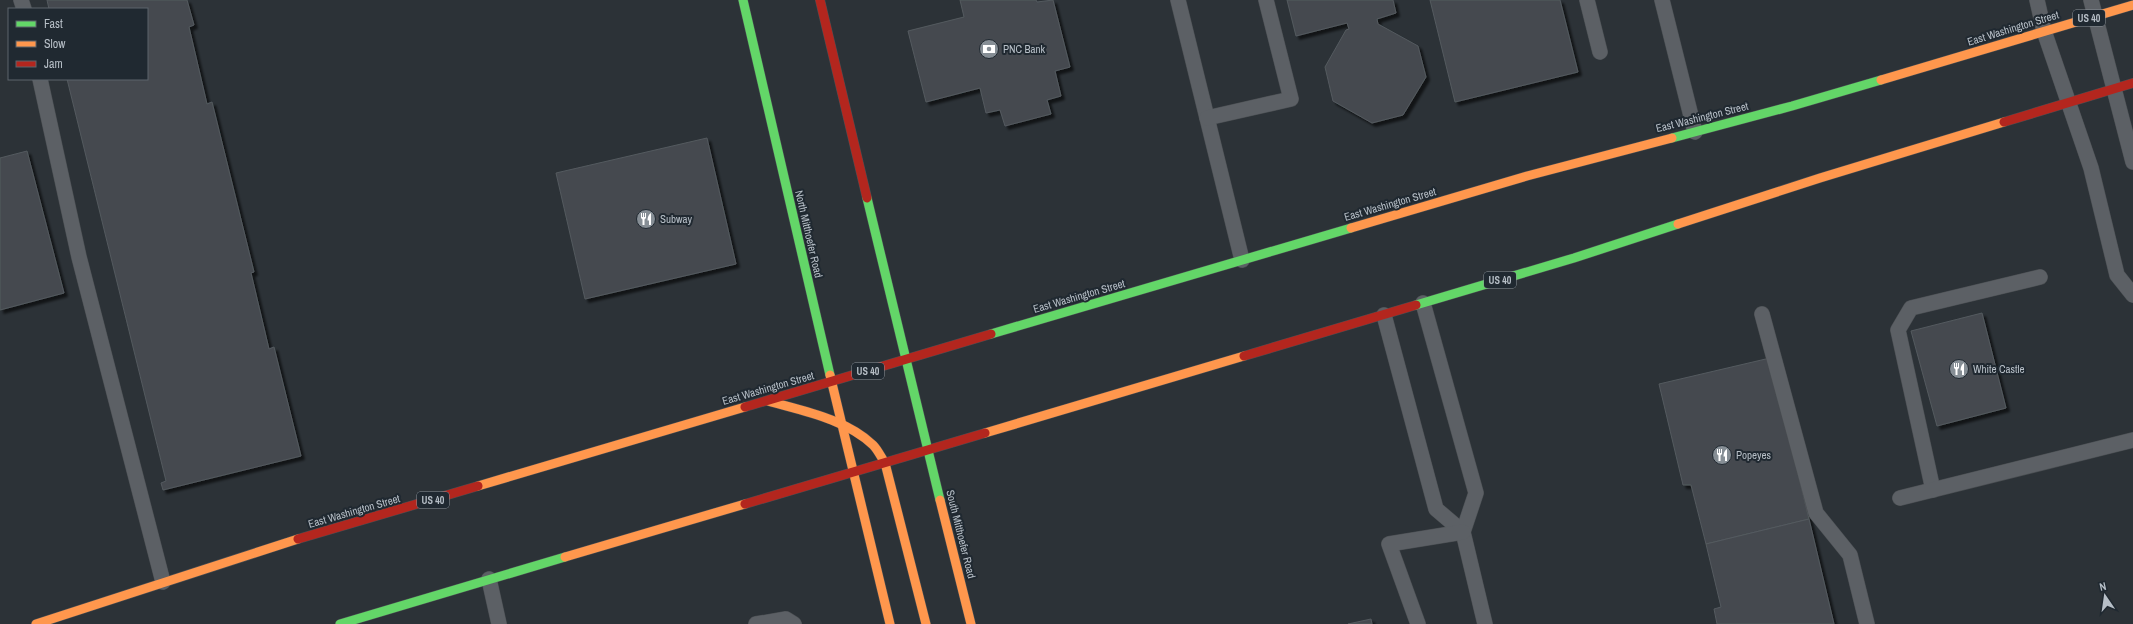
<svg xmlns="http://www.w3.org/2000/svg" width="2133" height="624" viewBox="0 0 2133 624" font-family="'Archivo Narrow',sans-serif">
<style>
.building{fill:#454a4f;stroke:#545a5f;filter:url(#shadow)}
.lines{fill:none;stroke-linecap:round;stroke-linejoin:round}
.lane-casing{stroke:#4a4e52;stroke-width:16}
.fast-casing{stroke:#4a4e52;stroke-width:10}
.slow-casing{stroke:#4a4e52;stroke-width:10}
.jam-casing{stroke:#4a4e52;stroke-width:10}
.lane{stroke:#5c6065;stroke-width:15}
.fast{stroke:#63d668;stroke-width:9}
.slow{stroke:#ff974d;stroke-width:9}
.jam{stroke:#b3261e;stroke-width:9}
.labels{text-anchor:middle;stroke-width:4;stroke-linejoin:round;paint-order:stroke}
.shield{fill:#202931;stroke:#8a929a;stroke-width:1}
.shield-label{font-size:10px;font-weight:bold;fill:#b7bfc7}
.street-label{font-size:11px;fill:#b7bfc7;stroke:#202931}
.poi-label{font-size:11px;fill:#b7bfc7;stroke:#202931;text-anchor:start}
</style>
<defs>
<filter id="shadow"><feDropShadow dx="3.5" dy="3.5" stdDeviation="1" flood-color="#0009"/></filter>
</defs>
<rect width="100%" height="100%" fill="#2c3237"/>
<g class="building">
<polygon points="47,0 187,0 194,25 189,27 207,104 212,102 254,272 251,273 269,349 274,347 301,456 163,490 161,483 166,481 67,79 147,79 147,9 49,9"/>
<polygon points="960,0 1036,0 1037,2 1053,0 1070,67 1055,71 1061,96 1047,100 1051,114 1005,126 1000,110 986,113 980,88 926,102 908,31 964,17"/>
<polygon points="1287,0 1393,0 1396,13 1377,19 1378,24 1418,46 1426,77 1403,115 1372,123 1333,101 1325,67 1346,30 1349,29 1347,23 1296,36"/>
<polygon points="1430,0 1560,0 1578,72 1455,102"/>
<polygon points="707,138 736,264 585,299 556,173"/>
<polygon points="27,151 64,293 0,310 0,158"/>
<polygon points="1982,313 2006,408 1937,426 1911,331"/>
<polygon points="1770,358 1809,519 1706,544 1691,485 1683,485 1659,384"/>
<polygon points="1809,519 1834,624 1717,624 1714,609 1721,607 1706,544"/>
<polygon points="1371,619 1372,624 1348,624"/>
</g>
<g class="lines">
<g class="lane-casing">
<g id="lane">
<polyline points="21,0 24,9"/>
<polyline points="1178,0 1242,260"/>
<polyline points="1587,0 1600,52"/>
<polyline points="1662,0 1695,132"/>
<polyline points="2037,0 2044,31 2091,168 2117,275 2133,295"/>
<polyline points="2091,0 2133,162"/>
<polyline points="40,79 79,257 163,582"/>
<polyline points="1207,118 1291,99 1266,0"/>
<polyline points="1423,303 1476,493 1463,532 1485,624"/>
<polyline points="1762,314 1816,513 1850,555 1867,624"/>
<polyline points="1384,315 1436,509 1463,532"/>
<polyline points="1933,490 1898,330 1911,308 2040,277"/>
<polyline points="1900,498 2133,440"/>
<polyline points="489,579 499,624"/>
<polyline points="756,624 786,619 794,624"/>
<polyline points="1418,624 1389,544 1463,532"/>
</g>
</g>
<g class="fast-casing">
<g id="fast">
<polyline points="743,0 830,375"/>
<polyline points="1672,138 1792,106 1881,80"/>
<polyline points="867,198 940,500"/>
<polyline points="1416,305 1574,258 1678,224"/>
<polyline points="991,334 1351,228"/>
<polyline points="340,624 565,557"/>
</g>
</g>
<g class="slow-casing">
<g id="slow">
<polyline points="1881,80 2133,5"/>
<polyline points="1678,224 1820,178 2004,122"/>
<polyline points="1351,228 1527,176 1672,138"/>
<polyline points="830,375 890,624"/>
<path d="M768,401c35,10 78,18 105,44 5,5 8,12 12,18l41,161"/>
<polyline points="985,433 1244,356"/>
<polyline points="478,486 745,407"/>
<polyline points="940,500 971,624"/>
<polyline points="565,557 745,504"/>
<polyline points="36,624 298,539"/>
</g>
</g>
<g class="jam-casing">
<g id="jam">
<polyline points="820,0 867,198"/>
<polyline points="2004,122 2133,83"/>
<polyline points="1244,356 1416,305"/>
<polyline points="745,407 991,334"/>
<polyline points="745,504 985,433"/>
<polyline points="298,539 478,486"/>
</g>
</g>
<use href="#lane" class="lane"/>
<use href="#fast" class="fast"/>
<use href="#slow" class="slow"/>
<use href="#jam" class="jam"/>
</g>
<defs>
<g id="bank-disc" transform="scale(1)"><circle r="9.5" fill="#868e95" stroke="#202931"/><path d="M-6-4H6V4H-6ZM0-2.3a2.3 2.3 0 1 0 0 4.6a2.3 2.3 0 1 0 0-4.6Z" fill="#fff"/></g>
<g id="restaurant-disc" transform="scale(1)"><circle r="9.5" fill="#868e95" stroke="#202931"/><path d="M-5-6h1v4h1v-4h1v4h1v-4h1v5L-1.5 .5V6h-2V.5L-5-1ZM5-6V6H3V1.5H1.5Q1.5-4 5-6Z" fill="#fff"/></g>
</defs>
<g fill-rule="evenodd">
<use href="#bank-disc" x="989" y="49"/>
<use href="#restaurant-disc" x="646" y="219"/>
<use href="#restaurant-disc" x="1959" y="369"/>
<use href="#restaurant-disc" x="1722" y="455"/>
</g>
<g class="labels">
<g class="shield">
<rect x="2073" y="10" width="32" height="16" rx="3"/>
<rect x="1484" y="272" width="32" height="16" rx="3"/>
<rect x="852" y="363" width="32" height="16" rx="3"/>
<rect x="417" y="492" width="32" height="16" rx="3"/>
</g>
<g class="shield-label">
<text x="2089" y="22">US 40</text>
<text x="1500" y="284">US 40</text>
<text x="868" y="375">US 40</text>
<text x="433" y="504">US 40</text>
</g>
<g class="street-label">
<text transform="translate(2013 28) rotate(-17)" y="4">East Washington Street</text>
<text transform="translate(1702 117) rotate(-14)" y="4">East Washington Street</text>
<text transform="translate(1390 204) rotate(-16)" y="4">East Washington Street</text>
<text transform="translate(809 234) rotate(77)" y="4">North Mitthoefer Road</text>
<text transform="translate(1079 296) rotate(-16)" y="4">East Washington Street</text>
<text transform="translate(768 388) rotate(-16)" y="4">East Washington Street</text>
<text transform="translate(354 511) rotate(-16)" y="4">East Washington Street</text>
<text transform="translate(961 534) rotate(76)" y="4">South Mitthoefer Road</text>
</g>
<g class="poi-label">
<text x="1003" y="53">PNC Bank</text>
<text x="660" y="223">Subway</text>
<text x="1973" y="373">White Castle</text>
<text x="1736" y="459">Popeyes</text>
</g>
</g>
<rect x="8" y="8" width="140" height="72" fill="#202931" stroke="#5c656d"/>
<rect x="16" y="21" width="20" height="6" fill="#63d668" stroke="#5c656d"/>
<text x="44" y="28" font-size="12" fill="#b7bfc7">Fast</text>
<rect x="16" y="41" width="20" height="6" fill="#ff974d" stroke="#5c656d"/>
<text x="44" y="48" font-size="12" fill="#b7bfc7">Slow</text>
<rect x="16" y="61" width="20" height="6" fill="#b3261e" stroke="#5c656d"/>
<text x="44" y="68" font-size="12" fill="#b7bfc7">Jam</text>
<g transform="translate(2105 596) rotate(347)" stroke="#202931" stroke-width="3" paint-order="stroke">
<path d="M0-3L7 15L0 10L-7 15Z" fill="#b7bfc7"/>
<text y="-6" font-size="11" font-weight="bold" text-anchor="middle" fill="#b7bfc7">N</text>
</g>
</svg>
